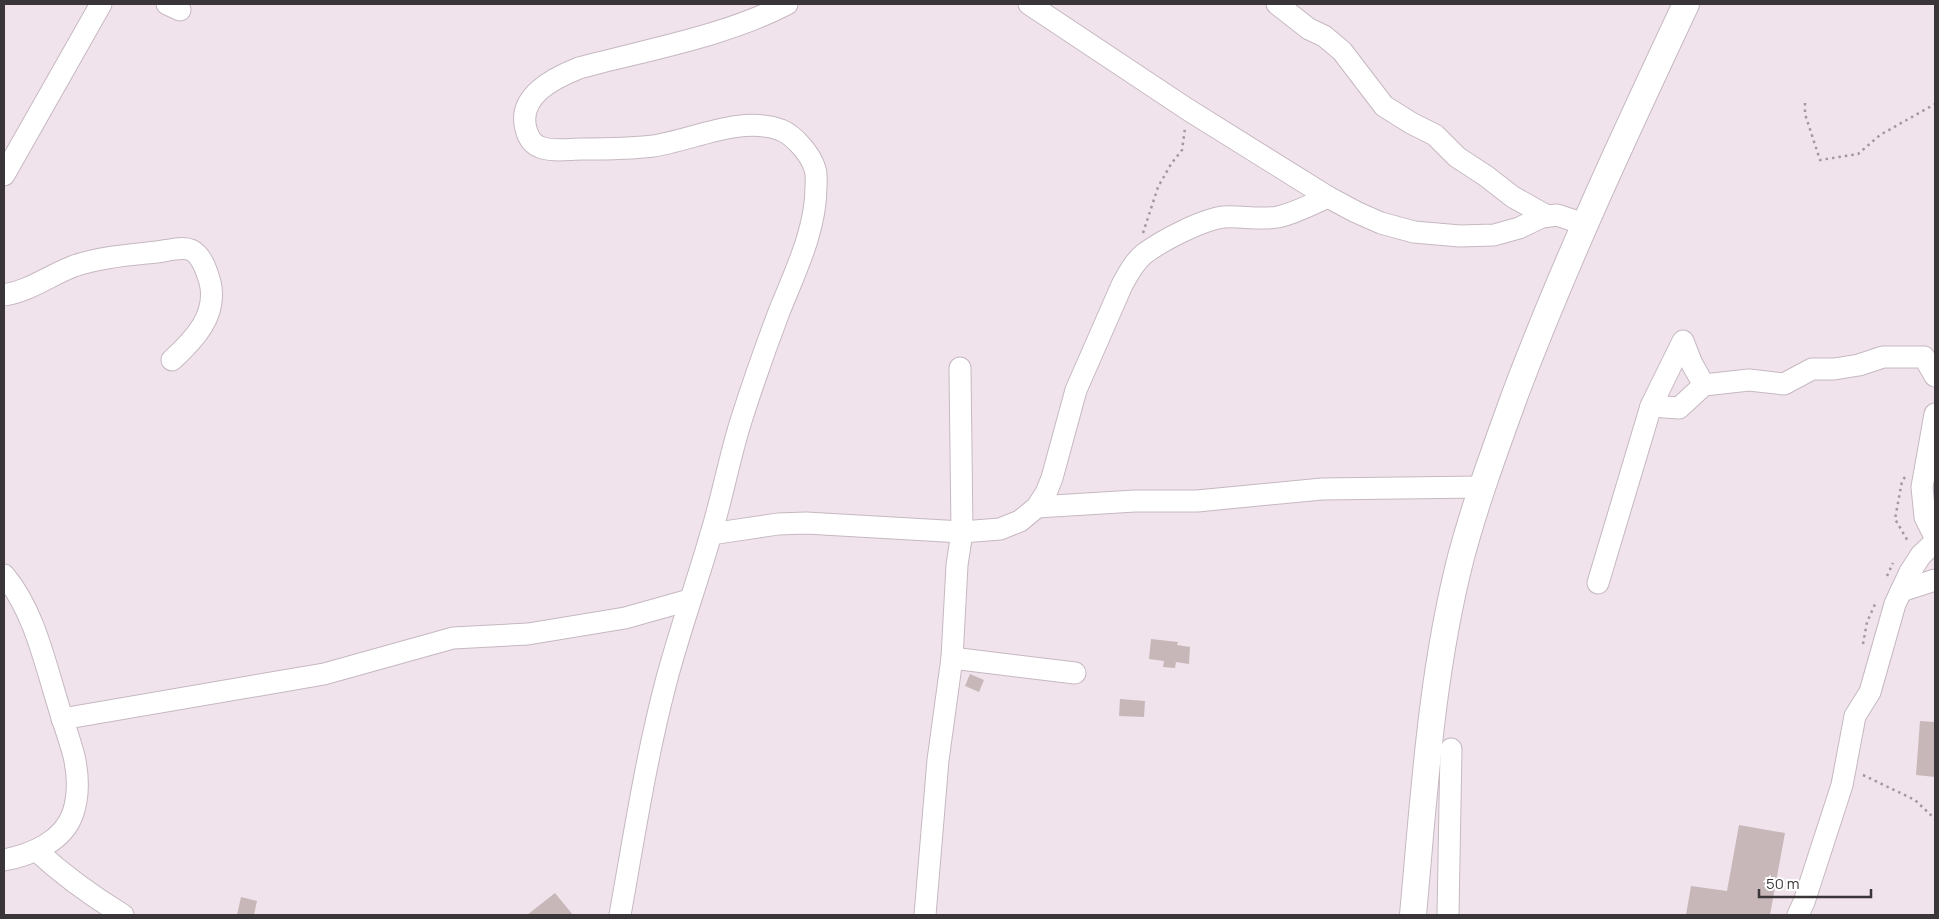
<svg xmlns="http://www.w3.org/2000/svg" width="1939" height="919" viewBox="0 0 1939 919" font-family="Manrope,sans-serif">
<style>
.building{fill:#c8b7b9}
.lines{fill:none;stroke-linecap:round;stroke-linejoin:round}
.minor-casing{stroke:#c6b8c1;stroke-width:23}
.major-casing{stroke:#c6b8c1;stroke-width:28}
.path{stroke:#a3989f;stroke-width:2.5;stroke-dasharray:2.5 4;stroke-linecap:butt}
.minor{stroke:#fff;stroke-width:21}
.major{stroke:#fff;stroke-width:26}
</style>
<rect width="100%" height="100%" fill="#f1e3ec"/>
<g class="building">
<polygon points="1151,639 1178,642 1177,645 1190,647 1189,664 1176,662 1175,668 1163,667 1164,661 1149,659"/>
<polygon points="970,674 984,680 979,692 965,686"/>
<polygon points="1120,699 1145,701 1144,717 1119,716"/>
<polygon points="1920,721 1935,722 1935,777 1916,775"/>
<polygon points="1739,825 1785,833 1770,915 1686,915 1691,886 1727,891"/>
<polygon points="555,893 573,915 527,915"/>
<polygon points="241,897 257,901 254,915 237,915"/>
</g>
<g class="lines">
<g class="minor-casing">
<g id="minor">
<polyline points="167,4 180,10"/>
<polyline points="1029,4 1187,109 1328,197 1356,212 1381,223 1414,232 1460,236 1494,235 1519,228 1542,217 1557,215 1584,224"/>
<polyline points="1277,4 1309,29 1324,36 1342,51 1384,106 1411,123 1435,135 1457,157 1486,176 1513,197 1547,216"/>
<polyline points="4,175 101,4"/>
<path d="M4,295c26,-4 46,-20 70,-29 26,-9 55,-11 83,-14 9,-1 25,-6 34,-2 11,5 16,22 19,32 8,33 -16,58 -38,78"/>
<polyline points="1704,385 1692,364 1683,341 1651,406 1679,408 1704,385 1749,380 1784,384 1812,369 1834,369 1859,365 1883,357 1924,357 1935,376"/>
<polyline points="1935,414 1922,487 1925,517 1935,537"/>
<polyline points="1037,507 1135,501 1197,501 1322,489 1481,487"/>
<path d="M711,534l67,-10 28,-1 156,9 38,-3 20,-8 17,-14 9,-14 6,-15 24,-88 46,-105c6,-11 12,-23 22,-31 17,-13 59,-35 80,-37 18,-1 36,3 54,0 18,-4 34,-13 50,-20"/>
<path d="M4,575c29,34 40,84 53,126 5,18 12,36 17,55 4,18 5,39 -1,57 -9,28 -42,42 -69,47"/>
<polyline points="1598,583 1651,406"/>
<polyline points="1901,591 1935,580"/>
<polyline points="952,658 1075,673"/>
<polyline points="62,719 324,674 453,638 528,634 625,618 689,600"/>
<path d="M37,851c27,25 55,45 86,64"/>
<path d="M620,915c14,-78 26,-157 46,-233 13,-50 31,-99 45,-148 11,-36 18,-74 29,-110 12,-38 25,-75 39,-112 16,-40 37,-82 37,-125 0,-5 1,-12 -1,-18 -4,-14 -20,-33 -34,-39 -40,-15 -88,10 -128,16 -24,3 -48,3 -71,3 -13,0 -30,3 -42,-2 -8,-3 -12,-10 -14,-18 -9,-33 28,-51 53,-61 67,-18 147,-32 208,-64"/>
<polyline points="925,915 938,760 952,658 957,565 962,532 960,368"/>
<polyline points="1448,915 1451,749"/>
<polyline points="1798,915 1804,902 1842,785 1855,716 1870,692 1895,604 1910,572 1921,555 1935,542"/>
</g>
</g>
<g class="major-casing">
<path id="major" d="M1413,915c11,-119 18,-241 48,-358 15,-56 35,-110 55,-165 50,-132 110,-260 170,-388"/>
</g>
<g class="path">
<polyline points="1805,103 1805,114 1820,160 1858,154 1880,135 1935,104"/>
<polyline points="1143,233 1158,187 1171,164 1182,150 1185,128"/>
<polyline points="1905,477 1902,481 1895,519 1909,543"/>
<polyline points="1887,576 1893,563"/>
<polyline points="1863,644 1867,622 1876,602"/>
<polyline points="1863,775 1915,800 1935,819"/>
</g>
<use href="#minor" class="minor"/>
<use href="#major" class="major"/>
</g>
<rect width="1939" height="919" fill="none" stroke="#3a3539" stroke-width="10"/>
<path d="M1759 889v8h112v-8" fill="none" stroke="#3a3539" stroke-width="2.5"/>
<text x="1766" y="889" font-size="15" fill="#3a3539" stroke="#ffffff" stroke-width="4" paint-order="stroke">50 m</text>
</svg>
